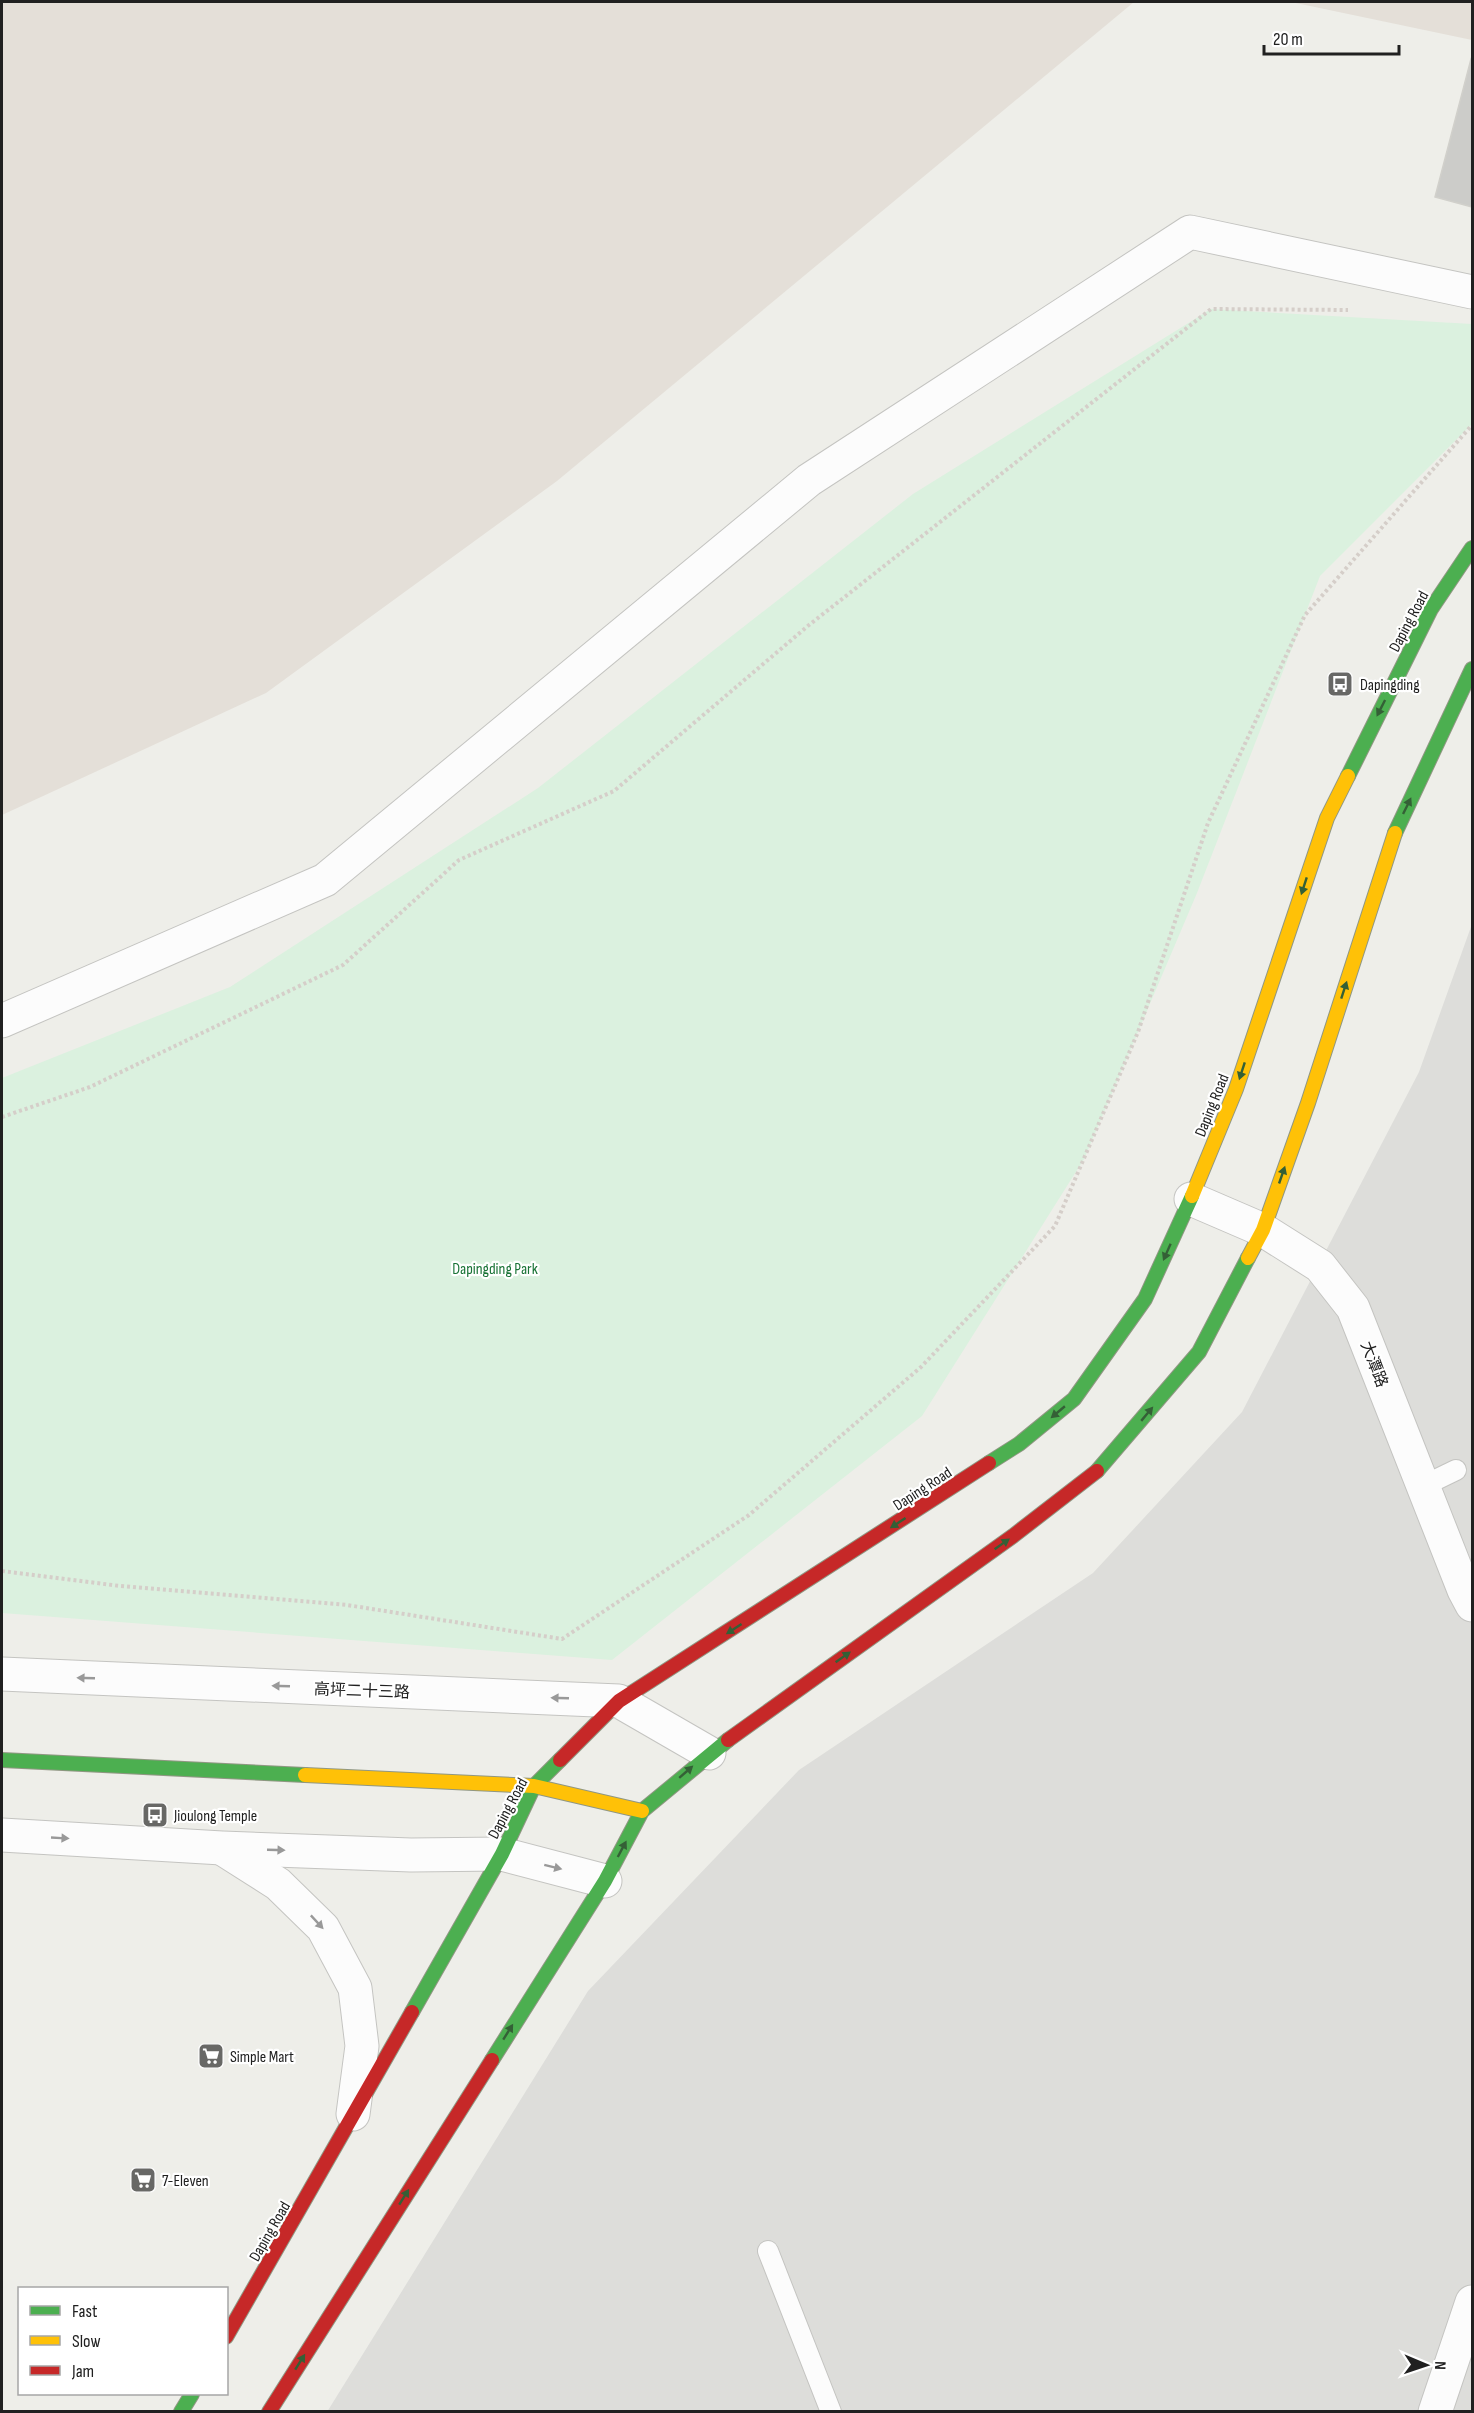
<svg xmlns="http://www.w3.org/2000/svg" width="1474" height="2413" viewBox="0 0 1474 2413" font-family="'Sofia Sans Condensed','Noto Sans TC',sans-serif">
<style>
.residential{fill:#ddddda}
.military{fill:#e4dfd8}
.park{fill:#dbf1df}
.building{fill:#ccccc9;stroke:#d1d0cb;stroke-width:1.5}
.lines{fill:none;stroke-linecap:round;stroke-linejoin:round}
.lane-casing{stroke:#c4c4c1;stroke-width:22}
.street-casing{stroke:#c4c4c1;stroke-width:35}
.fast-casing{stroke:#909783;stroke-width:16}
.slow-casing{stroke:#909783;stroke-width:16}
.jam-casing{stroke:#909783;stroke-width:16}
.path{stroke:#d5cec9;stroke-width:4;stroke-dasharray:3 3;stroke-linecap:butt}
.lane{stroke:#fcfcfc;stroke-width:20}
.street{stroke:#fcfcfc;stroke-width:33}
.fast{stroke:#4caf50;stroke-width:14}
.slow{stroke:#ffc107;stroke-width:14}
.jam{stroke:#c62828;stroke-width:14}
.oneway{fill:#346036}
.oneway2{fill:#999}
.labels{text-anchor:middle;stroke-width:4.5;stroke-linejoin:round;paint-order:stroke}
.street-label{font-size:16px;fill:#202020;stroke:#fff}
.poi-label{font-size:16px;fill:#202020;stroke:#fff;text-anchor:start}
.park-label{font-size:16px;fill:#197336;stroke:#fff}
</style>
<rect width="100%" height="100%" fill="#eeeee9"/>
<polygon class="residential" points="1472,924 1472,2411 327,2412 588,1991 799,1770 1093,1573 1242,1412 1419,1072"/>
<g class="military">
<polygon points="2,2 1134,2 557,481 266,693 2,815"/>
<polygon points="1291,2 1472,2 1472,40"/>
</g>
<polygon class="park" points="1211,309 1472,324 1472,424 1320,576 1197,893 1084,1159 922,1416 612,1660 2,1613 2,1078 230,987 538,788 913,494"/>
<polygon class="building" points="1471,59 1472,60 1472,207 1435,197"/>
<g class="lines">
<g class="lane-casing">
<g id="lane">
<polyline points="1423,1486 1456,1470"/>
<polyline points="768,2251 831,2412"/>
</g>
</g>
<g class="street-casing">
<g id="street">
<polyline points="2,1021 325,880 809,480 1190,232 1472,292"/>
<polyline points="1191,1199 1263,1230 1320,1266 1353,1308 1464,1590 1472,1605"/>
<polyline points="2,1674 619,1701 709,1753"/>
<polyline points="2,1835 222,1848 411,1855 502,1854 605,1881"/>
<polyline points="223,1849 278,1884 323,1928 355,1988 362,2046 353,2114"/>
<polyline points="1435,2412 1472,2302"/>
</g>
</g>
<g class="fast-casing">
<g id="fast">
<polyline points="1348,776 1431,609 1472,548"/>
<polyline points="1395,833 1472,669"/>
<polyline points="989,1463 1019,1444 1074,1399 1145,1299 1192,1196"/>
<polyline points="1097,1471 1199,1352 1248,1258"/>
<polyline points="2,1760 305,1775"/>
<polyline points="412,2012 502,1854 534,1786 560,1760"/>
<polyline points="492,2060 605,1881 642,1811 728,1740"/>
<polyline points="181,2412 192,2394"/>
</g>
</g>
<g class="slow-casing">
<g id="slow">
<polyline points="1192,1196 1236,1089 1327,818 1348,776"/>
<polyline points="1248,1258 1263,1230 1308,1103 1395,833"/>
<polyline points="305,1775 534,1786 642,1811"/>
</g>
</g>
<g class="jam-casing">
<g id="jam">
<polyline points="728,1740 1013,1536 1097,1471"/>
<polyline points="560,1760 619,1701 989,1463"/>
<polyline points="226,2337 412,2012"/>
<polyline points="269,2412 492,2060"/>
</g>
</g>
<g class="path">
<polyline points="2,1117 90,1087 343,965 459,860 614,791 809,625 1211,309 1348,310"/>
<polyline points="2,1571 120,1586 347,1605 562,1639 749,1515 921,1367 1055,1226 1138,1032 1208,823 1305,615 1472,425"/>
</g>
<use href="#lane" class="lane"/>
<use href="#street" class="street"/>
<use href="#fast" class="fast"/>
<use href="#slow" class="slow"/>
<use href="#jam" class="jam"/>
</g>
<defs><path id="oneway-solid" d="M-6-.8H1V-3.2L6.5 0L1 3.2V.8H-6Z" transform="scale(1.5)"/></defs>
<g class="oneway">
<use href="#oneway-solid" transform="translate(1381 708) rotate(117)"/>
<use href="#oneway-solid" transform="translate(1407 806) rotate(-64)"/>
<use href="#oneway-solid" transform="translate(1304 886) rotate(108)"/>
<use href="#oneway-solid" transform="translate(1344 990) rotate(-72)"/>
<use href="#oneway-solid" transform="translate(1242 1071) rotate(108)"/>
<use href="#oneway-solid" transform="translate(1282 1175) rotate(-71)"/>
<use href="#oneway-solid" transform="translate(1167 1252) rotate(114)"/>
<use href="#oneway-solid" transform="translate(1058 1412) rotate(140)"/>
<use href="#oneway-solid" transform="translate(1147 1414) rotate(-50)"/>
<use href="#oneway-solid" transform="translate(898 1523) rotate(147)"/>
<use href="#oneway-solid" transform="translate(1002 1544) rotate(-35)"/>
<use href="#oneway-solid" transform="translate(734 1629) rotate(147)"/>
<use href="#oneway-solid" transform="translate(843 1657) rotate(-35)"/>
<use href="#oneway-solid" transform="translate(686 1772) rotate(-41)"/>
<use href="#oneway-solid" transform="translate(622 1849) rotate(-62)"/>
<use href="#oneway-solid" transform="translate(508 2032) rotate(-58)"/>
<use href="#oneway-solid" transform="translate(404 2197) rotate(-58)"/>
<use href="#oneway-solid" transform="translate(300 2362) rotate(-58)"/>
</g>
<g class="oneway2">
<use href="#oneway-solid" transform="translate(86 1678) rotate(-178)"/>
<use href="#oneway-solid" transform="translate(281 1686) rotate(-178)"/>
<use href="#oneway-solid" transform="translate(560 1698) rotate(-178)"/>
<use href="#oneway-solid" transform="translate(60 1838) rotate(3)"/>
<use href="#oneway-solid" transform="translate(276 1850) rotate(2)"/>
<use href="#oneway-solid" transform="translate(553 1867) rotate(14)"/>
<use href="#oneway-solid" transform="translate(317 1922) rotate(47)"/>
</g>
<defs>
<g id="bus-square" transform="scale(1.35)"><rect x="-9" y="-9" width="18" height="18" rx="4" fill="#686866" stroke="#fff"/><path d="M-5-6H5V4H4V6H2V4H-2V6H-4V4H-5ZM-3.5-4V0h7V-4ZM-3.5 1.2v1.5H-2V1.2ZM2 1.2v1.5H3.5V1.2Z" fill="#fff"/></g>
<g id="supermarket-square" transform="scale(1.35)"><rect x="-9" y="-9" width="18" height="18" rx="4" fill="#686866" stroke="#fff"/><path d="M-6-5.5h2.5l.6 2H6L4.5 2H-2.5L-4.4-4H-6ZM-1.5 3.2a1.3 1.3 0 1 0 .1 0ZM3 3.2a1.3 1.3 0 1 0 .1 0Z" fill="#fff"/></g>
</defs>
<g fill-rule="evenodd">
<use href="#bus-square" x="1340" y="684"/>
<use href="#bus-square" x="155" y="1815"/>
<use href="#supermarket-square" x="211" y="2056"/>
<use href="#supermarket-square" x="143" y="2180"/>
</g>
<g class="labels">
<g class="street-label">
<text transform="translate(1408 621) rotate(-62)" y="6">Daping Road</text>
<text transform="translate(1211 1105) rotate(-68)" y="6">Daping Road</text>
<text transform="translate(1375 1364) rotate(69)" y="6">大潭路</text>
<text transform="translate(922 1488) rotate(-33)" y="6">Daping Road</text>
<text transform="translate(362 1690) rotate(2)" y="6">高坪二十三路</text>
<text transform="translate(507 1808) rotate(-62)" y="6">Daping Road</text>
<text transform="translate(269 2231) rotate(-60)" y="6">Daping Road</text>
</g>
<g class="poi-label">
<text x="1360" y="690">Dapingding</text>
<text x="174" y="1821">Jioulong Temple</text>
<text x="230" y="2062">Simple Mart</text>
<text x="162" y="2186">7-Eleven</text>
</g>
<g class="park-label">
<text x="495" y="1274">Dapingding Park</text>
</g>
</g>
<rect width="1474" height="2413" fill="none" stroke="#202020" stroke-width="6"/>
<rect x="18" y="2287" width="210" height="108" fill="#ffffff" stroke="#a6a6a6" stroke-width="1.5"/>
<rect x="30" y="2306" width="30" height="9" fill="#4caf50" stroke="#a6a6a6" stroke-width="1.5"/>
<text x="72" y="2317" font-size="18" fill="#202020">Fast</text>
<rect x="30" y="2336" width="30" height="9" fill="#ffc107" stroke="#a6a6a6" stroke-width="1.5"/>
<text x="72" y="2347" font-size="18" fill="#202020">Slow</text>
<rect x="30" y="2366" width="30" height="9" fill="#c62828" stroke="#a6a6a6" stroke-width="1.5"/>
<text x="72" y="2377" font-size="18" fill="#202020">Jam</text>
<g transform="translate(1426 2365) rotate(92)" stroke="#ffffff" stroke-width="4.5" paint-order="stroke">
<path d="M0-4.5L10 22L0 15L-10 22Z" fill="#202020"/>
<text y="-9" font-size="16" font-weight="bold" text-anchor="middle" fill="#202020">N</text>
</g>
<path d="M1264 45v9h135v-9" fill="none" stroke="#202020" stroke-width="3"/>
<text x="1273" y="45" font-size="18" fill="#202020" stroke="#ffffff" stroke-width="4.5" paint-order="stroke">20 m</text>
</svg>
